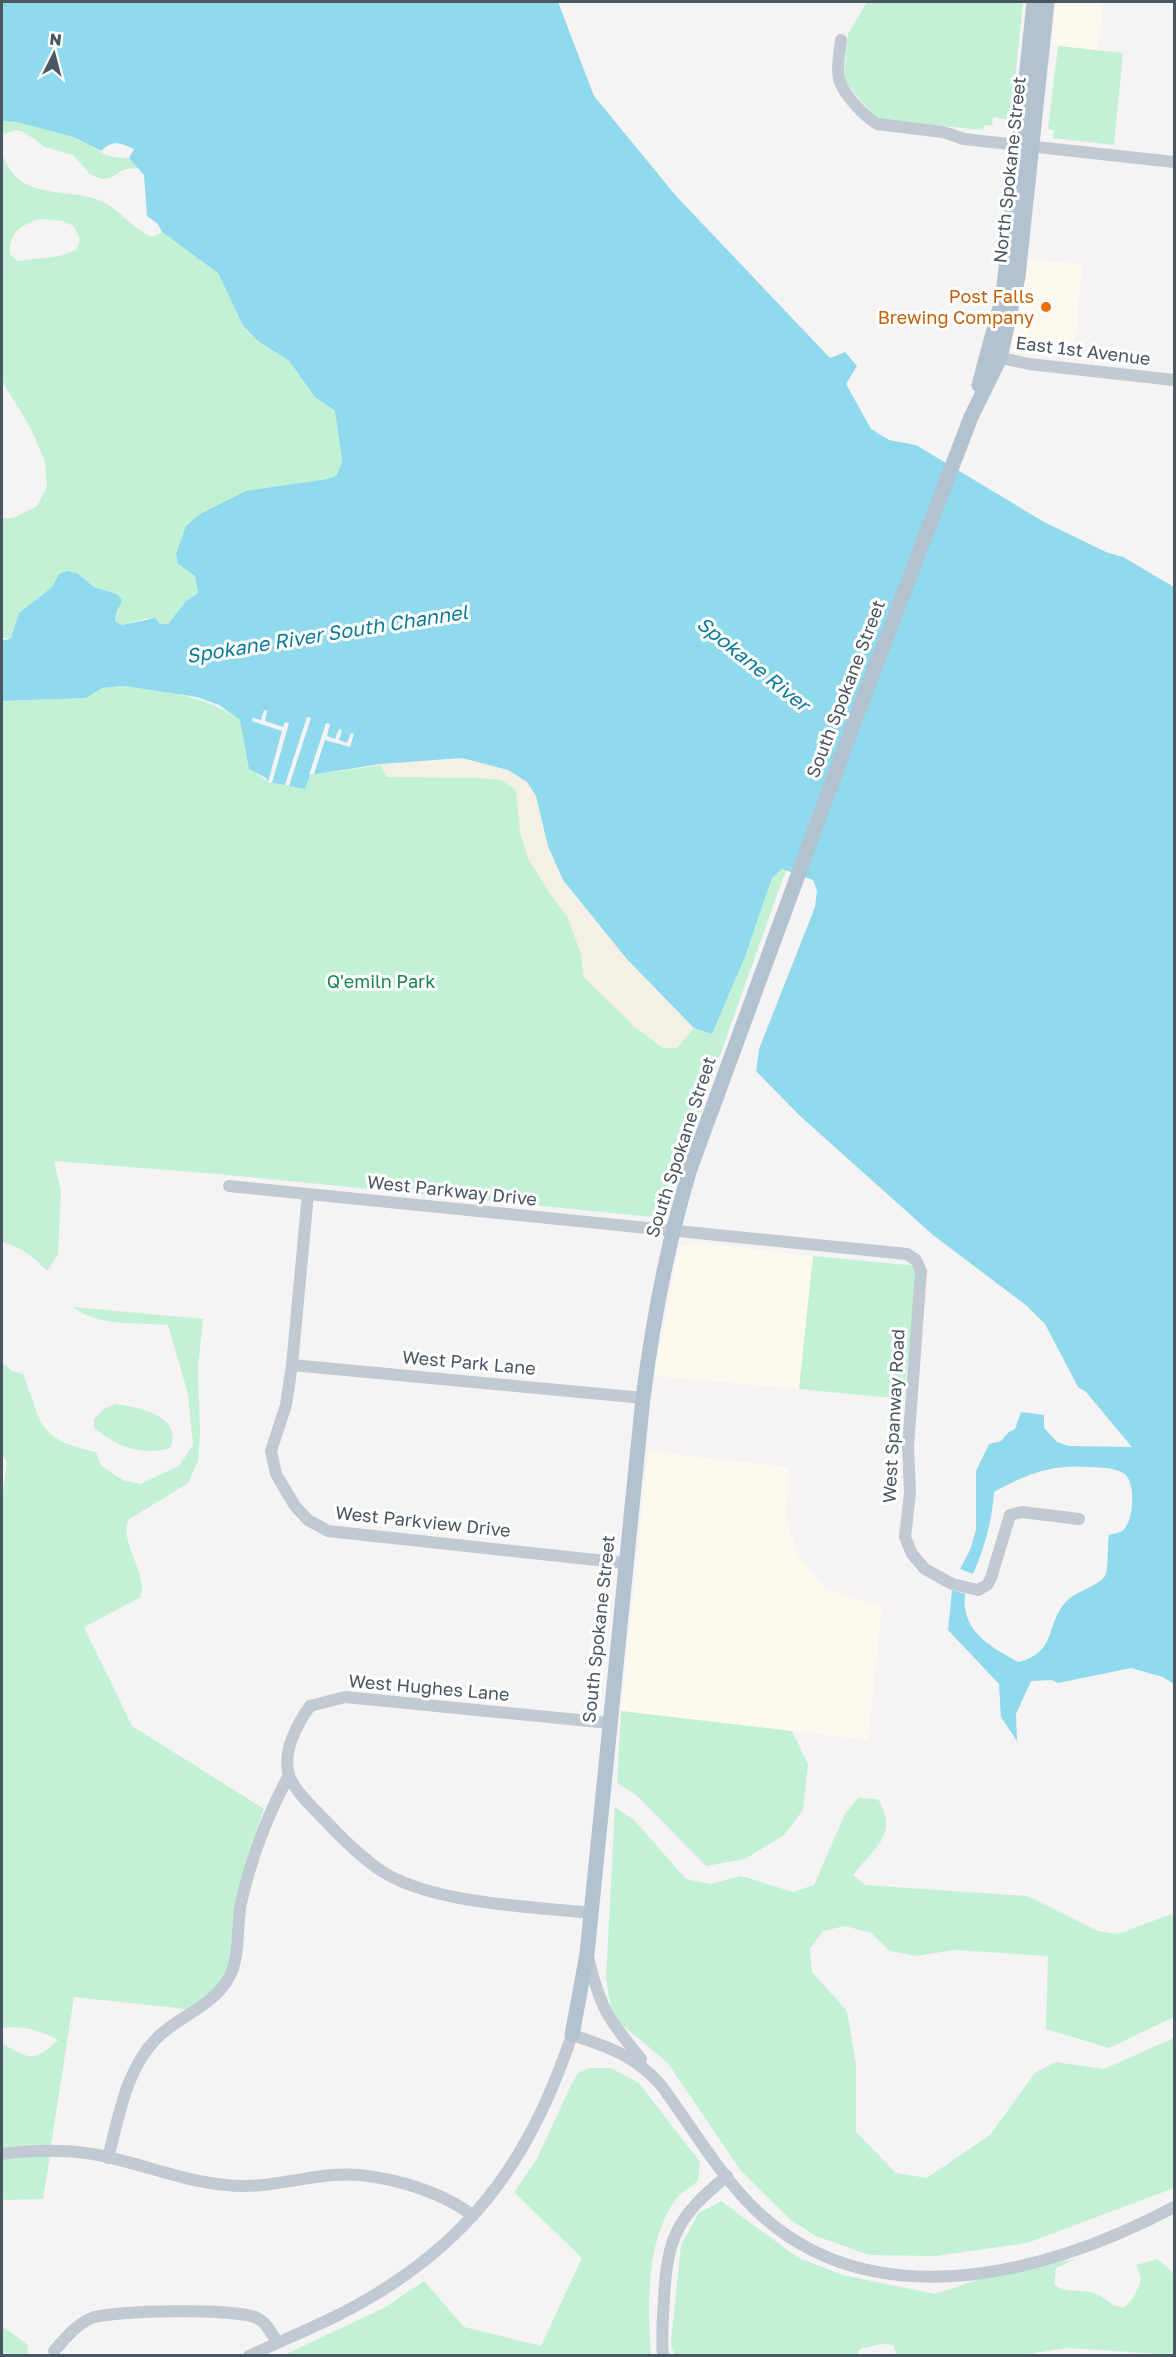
<svg xmlns="http://www.w3.org/2000/svg" width="1176" height="2357" viewBox="0 0 1176 2357" font-family="'Golos Text',sans-serif">
<style>
.commercial{fill:#fdf9ef}
.green{fill:#c3f1d5;fill-rule:evenodd}
.sand{fill:#f5f0e5}
.water{fill:#90daee}
.pier{fill:#f5f3f3}
.lines{fill:none;stroke-linecap:round;stroke-linejoin:round}
.minor{stroke:#c1cad2;stroke-width:12}
.major{stroke:#b3c2d1;stroke-width:15}
.food-dot{fill:#e8710a;stroke:#fff;stroke-width:2}
.labels{text-anchor:middle;stroke-width:6;stroke-linejoin:round;paint-order:stroke}
.street-label{font-size:18px;fill:#4a5661;stroke:#fff}
.food-label{font-size:18px;fill:#c56008;stroke:#fff;text-anchor:end}
.park-label{font-size:18px;fill:#17864f;stroke:#fff}
.water-label{font-size:20px;font-style:italic;fill:#0c7c9b;stroke:#fff}
</style>
<rect width="100%" height="100%" fill="#f5f3f3"/>
<g class="commercial">
<polygon points="1056,2 1103,2 1098,50 1052,45"/>
<polygon points="1024,259 1082,264 1074,358 1016,350 1011,344"/>
<polygon points="701,1243 813,1256 799,1389 654,1376 679,1247"/>
<polygon points="648,1451 789,1467 786,1521 800,1558 826,1589 882,1606 868,1740 621,1711"/>
</g>
<g class="green">
<polygon points="867,2 1023,2 1011,120 993,117 992,126 984,125 983,130 885,120 875,117 846,83 844,75 848,34"/>
<polygon points="1058,46 1123,53 1114,145 1053,138 1054,130 1048,129"/>
<path d="M2,121c22,1 52,6 73,16 22,11 28,22 54,21l11,10 -15,1 -15,9 -8,1 -12,-5 -17,-19 -28,-8 -21,-15 -8,-2 -14,5z"/>
<path d="M2,155c4,8 9,18 15,23 25,21 63,10 90,26 16,10 27,25 45,33l10,-5 56,41 25,54 15,14 31,20 26,36 20,14 7,50 -5,14 -159,89 17,12 3,17 -12,8 -18,23h-8l-12,-6 -26,7 -6,-3 -1,-6 4,-5 -1,-17 -24,-7 -17,-14 -18,1 -7,13 -33,26 -8,25h-9v-120h11l24,-12 10,-19 -2,-26 -15,-34 -28,-46zM40,219l22,2 12,5 6,14 -4,10 -16,6 -43,5 -7,-7c-1,-22 11,-29 30,-35z"/>
<path d="M126,686c43,7 77,8 114,34l10,49 18,13 36,7 5,-14 102,-14 97,9 204,264 33,-77 27,-79 10,-9 4,1 -124,348 -444,-44 -164,-13 7,30 -3,64 -11,16c-14,-15 -25,-23 -45,-29v-541l84,-3 16,-10z"/>
<polygon points="813,1256 918,1266 904,1399 799,1389"/>
<path d="M73,1307l130,12 -5,48 2,67 -2,27 -10,22 -60,37c-8,26 19,50 13,77l-57,30 48,99 132,83 -18,51 -10,47 -6,56 -14,25 -30,21 -112,-12 -23,148h-18l-31,4v-106c26,16 32,20 56,-3 -19,-10 -35,-15 -56,-12v-529l5,-36 -2,-5 -3,-1v-95l10,9 11,3c20,51 13,65 73,78l5,14 22,14 17,4 39,-18 14,-21 -5,-51 -20,-69c-32,-3 -69,2 -95,-18z"/>
<path d="M115,1404c23,3 69,12 55,44 -32,8 -51,-1 -76,-20v-9l10,-10z"/>
<polygon points="621,1711 792,1731 808,1764 803,1810 784,1835 745,1859 706,1866 636,1795 617,1783"/>
<path d="M858,1798l20,1c21,36 -3,48 -25,76l12,10 162,11 71,35 20,3 56,-21v104l-65,31 -63,-19 2,-73 -94,-6 -38,6 -26,-5 -19,-18 -26,-7 -22,5 -13,18 2,23 35,39 9,54v67l40,41 31,5 63,-43 45,-62 20,-11 49,7 70,-31v150l-147,55 -92,13 -66,-1 -53,-19 -24,-15 -51,-50 -74,-109 -45,-37 -11,-18 -5,-28 9,-172 19,13 52,59 24,5 31,-8 52,16 21,-7 31,-71z"/>
<path d="M590,2068h21l28,15 61,79 -2,19c-8,6 -19,13 -24,21 -28,40 -27,108 -23,153h-367l100,-47 40,-27 40,46 77,19 41,-88 -68,-66 23,-33 36,-78 5,-8z"/>
<polygon points="31,2155 50,2156 43,2199 2,2200 2,2160"/>
<path d="M721,2201l76,56 46,18 92,19 57,-19 83,-16 -19,9 -2,16c12,10 22,5 36,8 20,4 31,32 46,0 6,-11 6,-16 0,-27l22,-6 16,15v81l-105,-7 -56,8h-116l-4,-11 -12,-1 -21,5 -3,6 -183,1 -3,-13 10,-98 18,-32z"/>
<polygon points="2,2326 28,2345 27,2355 2,2355"/>
</g>
<polygon class="sand" points="462,758 508,770 527,782 536,796 548,846 626,958 694,1028 677,1048 663,1048 635,1027 583,976 581,954 567,916 550,894 528,858 520,832 516,790 501,780 478,778 387,777 380,764"/>
<path class="water" d="M2,2h556l36,94 83,101 153,161 15,-6 12,14 -11,18 25,45 18,11 27,5 128,77 62,30 17,5 51,30v1097l-11,-7 -32,-9 -73,15 -6,-3 -21,1 -15,33 1,27 -16,-24 -2,-33 -51,-54 4,-40 13,4c-4,38 25,52 53,68 38,-9 27,-34 46,-58 10,-13 34,-17 41,-28 4,-5 2,-32 4,-41 3,-1 10,-2 13,-4 12,-8 15,-51 1,-58 -10,-6 -21,-5 -32,-6 -40,-3 -62,6 -97,25 -2,30 -9,54 -21,82l-13,-5 10,-19 6,-20v-59l13,-27 12,-3 8,-9 6,-3 6,-17 23,3v13l13,14 12,4 63,1 -46,-55 -8,-5 -33,-63 -18,-18 -94,-71 -134,-120 -43,-44 3,-22 56,-142 2,-16 -4,-11 -31,-11 -10,9 -27,79 -33,77 -18,-6 -68,-70 -63,-78 -15,-34 -12,-50 -9,-14 -19,-12 -46,-12 -82,6 -70,11 -5,14 -37,-7 -2,-4 -17,-9 -9,-49 -21,-15 -22,-8 -72,-11 -23,2 -16,10 -84,3v-60l9,-3 8,-25 33,-26 7,-13 8,-3 10,2 17,14 23,7 5,6 -7,17 1,5 6,3 33,-7 5,6h8l18,-23 12,-8 -3,-17 -17,-12 -2,-10 10,-28 14,-12 46,-23 82,-12 9,-4 5,-14 -7,-50 -20,-14 -26,-36 -31,-20 -15,-15 -25,-53 -56,-41 -4,-8 -11,-8 -3,-41 -15,-17 5,-9c-15,-7 -21,-9 -33,2l-27,-14 -57,-15 -15,-1z"/>
<g class="pier">
<polygon points="264,710 267,711 265,721 283,727 285,722 289,723 272,783 268,782 282,731 252,721 253,718 261,720"/>
<polygon points="307,717 311,718 289,786 285,785"/>
<polygon points="326,723 330,724 327,736 335,739 339,729 342,730 339,740 347,743 351,733 354,734 350,747 325,740 314,774 309,775"/>
</g>
<g class="lines">
<g class="minor">
<path d="M841,40c-1,12 -5,28 -2,39 4,15 25,37 38,45l66,8 21,7 210,23"/>
<polyline points="992,356 1029,364 1174,380"/>
<polyline points="229,1186 907,1254 916,1260 921,1271 908,1447 910,1493 905,1537 912,1554 925,1569 952,1584 978,1590 987,1585 991,1578 1010,1515 1022,1512 1079,1519"/>
<polyline points="308,1194 292,1365 286,1405 271,1451 276,1474 295,1506 308,1520 328,1531 624,1563"/>
<polyline points="292,1365 643,1398"/>
<path d="M591,1913c-62,-7 -164,-9 -214,-45 -23,-17 -42,-37 -61,-57 -9,-9 -23,-23 -27,-36 -7,-23 8,-51 21,-69l35,-9 264,26"/>
<path d="M588,1957c12,51 20,62 53,102"/>
<path d="M2,2154c30,-4 60,-5 91,0 45,8 87,27 133,31 36,4 70,-6 105,-10 44,-4 108,14 142,41"/>
<path d="M108,2158c11,-42 18,-90 50,-121 20,-20 56,-32 70,-58 13,-21 8,-52 13,-76 10,-45 26,-87 48,-128"/>
<path d="M54,2351c11,-12 22,-27 38,-33 20,-8 147,-10 165,0 9,4 15,16 20,24"/>
<path d="M249,2356c42,-20 87,-37 127,-62 105,-63 158,-146 196,-259 35,11 63,21 88,49 28,37 52,79 84,114 115,126 299,79 430,9"/>
<path d="M663,2356c-2,-19 0,-38 1,-57 3,-63 14,-83 63,-123"/>
</g>
<g class="major">
<polyline points="979,385 1003,296 1034,2"/>
<path d="M572,2035l15,-81 56,-556c10,-79 24,-153 47,-229l165,-449 116,-303 29,-59 18,-81 29,-275"/>
</g>
</g>
<circle class="food-dot" cx="1046" cy="307" r="6"/>
<g class="labels">
<g class="street-label">
<text transform="translate(1010 170) rotate(-84)" y="6">North Spokane Street</text>
<text transform="translate(1083 351) rotate(7)" y="6">East 1st Avenue</text>
<text transform="translate(846 689) rotate(-69)" y="6">South Spokane Street</text>
<text transform="translate(681 1147) rotate(-72)" y="6">South Spokane Street</text>
<text transform="translate(452 1191) rotate(6)" y="6">West Parkway Drive</text>
<text transform="translate(469 1363) rotate(5)" y="6">West Park Lane</text>
<text transform="translate(894 1416) rotate(-87)" y="6">West Spanway Road</text>
<text transform="translate(423 1522) rotate(6)" y="6">West Parkview Drive</text>
<text transform="translate(599 1629) rotate(-84)" y="6">South Spokane Street</text>
<text transform="translate(429 1688) rotate(5)" y="6">West Hughes Lane</text>
</g>
<g class="food-label">
<text x="1034" y="303">Post Falls<tspan x="1034" dy="21">Brewing Company</tspan></text>
</g>
<g class="park-label">
<text x="381" y="988">Q'emiln Park</text>
</g>
<g class="water-label">
<text transform="translate(327 634) rotate(-9)" y="7">Spokane River South Channel</text>
<text transform="translate(753 664) rotate(39)" y="7">Spokane River</text>
</g>
</g>
<rect width="1176" height="2357" fill="none" stroke="#4a5661" stroke-width="6"/>
<g transform="translate(54 54) rotate(6)" stroke="#ffffff" stroke-width="4.5" paint-order="stroke">
<path d="M0-4.5L10 22L0 15L-10 22Z" fill="#4a5661"/>
<text y="-9" font-size="16" font-weight="bold" text-anchor="middle" fill="#4a5661">N</text>
</g>
</svg>
